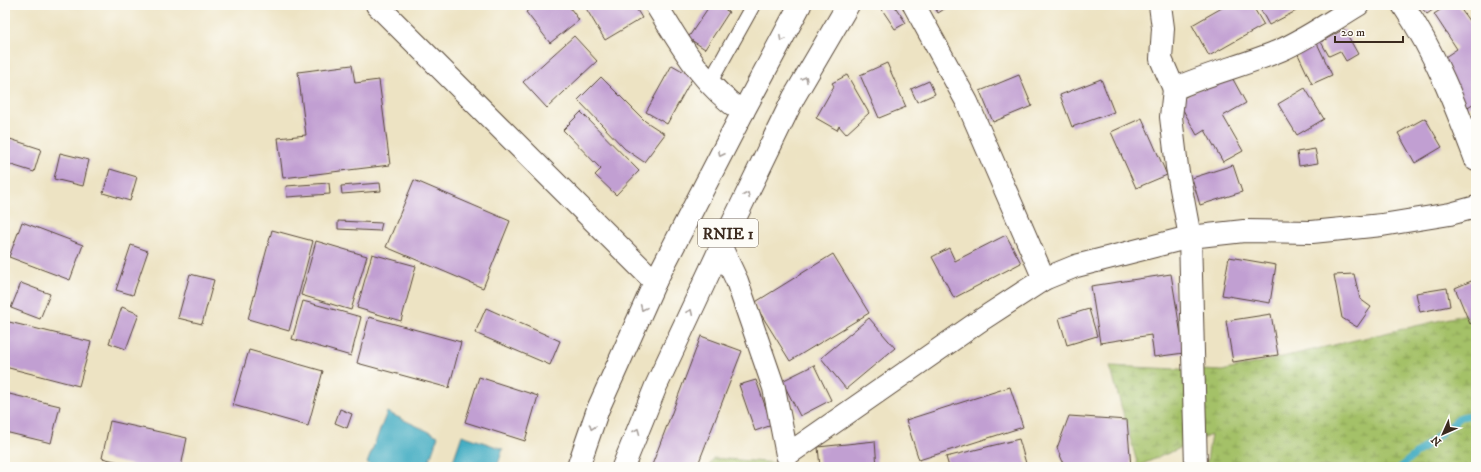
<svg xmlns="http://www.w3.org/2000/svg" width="1481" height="472" viewBox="0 0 1481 472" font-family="'IM FELL DW Pica',serif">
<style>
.wetland{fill:url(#wetland-marsh);stroke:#707643}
.water{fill:#44adc3;stroke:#406c70}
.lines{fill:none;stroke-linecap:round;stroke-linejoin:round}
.stream{stroke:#44adc3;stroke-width:7}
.building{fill:#c19fd2}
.service-casing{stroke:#564637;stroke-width:16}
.minor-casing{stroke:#564637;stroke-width:24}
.trunk-casing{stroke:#564637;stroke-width:24}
.service{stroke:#fff;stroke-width:14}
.minor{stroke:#fff;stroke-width:22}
.trunk{stroke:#fff;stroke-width:22}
.oneway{stroke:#a79f9a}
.labels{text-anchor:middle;stroke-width:3;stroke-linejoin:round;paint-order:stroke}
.shield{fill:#fdfcf7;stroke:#75695f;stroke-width:1}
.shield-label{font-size:16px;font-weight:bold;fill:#3b2a1e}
</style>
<defs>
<pattern id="wetland-marsh" width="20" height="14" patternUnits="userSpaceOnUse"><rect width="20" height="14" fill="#a4c168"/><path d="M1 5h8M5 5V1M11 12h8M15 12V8" fill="none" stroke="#879d55"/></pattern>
</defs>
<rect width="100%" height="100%" fill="#fdfcf7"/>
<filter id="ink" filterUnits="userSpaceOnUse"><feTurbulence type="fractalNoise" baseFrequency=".025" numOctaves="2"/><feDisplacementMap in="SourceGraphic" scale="8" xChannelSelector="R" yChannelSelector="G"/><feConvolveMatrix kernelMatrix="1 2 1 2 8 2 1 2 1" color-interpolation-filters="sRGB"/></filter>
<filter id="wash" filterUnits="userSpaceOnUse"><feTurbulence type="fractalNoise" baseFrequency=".012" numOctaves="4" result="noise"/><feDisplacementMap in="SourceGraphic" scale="16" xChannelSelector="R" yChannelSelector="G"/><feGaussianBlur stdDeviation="0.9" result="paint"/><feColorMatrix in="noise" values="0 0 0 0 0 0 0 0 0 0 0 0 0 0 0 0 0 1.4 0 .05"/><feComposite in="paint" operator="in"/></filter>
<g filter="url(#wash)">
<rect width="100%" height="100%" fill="#ede3c3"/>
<g class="wetland">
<polygon points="1476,312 1476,467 1206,467 1211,435 1138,466 1110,366 1222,371"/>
<polygon points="713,458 778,463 779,467 709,467"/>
</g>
<g class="water">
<polygon points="387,412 438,436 427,467 375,467 367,463"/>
<polygon points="462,435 503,449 497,467 451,467"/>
</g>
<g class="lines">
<polyline class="stream" points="1400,467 1461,417 1476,414"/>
</g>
<g id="blocks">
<g class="building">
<polygon points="535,5 568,5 579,20 550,43 526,12"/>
<polygon points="584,5 634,5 642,18 605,40"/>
<polygon points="710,5 718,5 729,12 705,49 688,38"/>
<polygon points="879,5 894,5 906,23 895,29"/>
<polygon points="933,5 951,5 938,13"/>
<polygon points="1227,5 1252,5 1264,25 1209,56 1192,25"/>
<polygon points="1258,5 1293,5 1296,11 1269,25"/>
<polygon points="1419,5 1440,5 1427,14"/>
<polygon points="1448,5 1458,5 1476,31 1476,102 1466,108 1439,61 1457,49 1434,14"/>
<polygon points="1344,29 1358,54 1346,61 1340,51 1329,56 1321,42"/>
<polygon points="574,36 597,61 547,108 523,82"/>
<polygon points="1316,41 1332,75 1312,84 1296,50"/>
<polygon points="887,63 906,107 879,118 860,75"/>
<polygon points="352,65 355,83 379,80 390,165 283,178 278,138 306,135 298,72"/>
<polygon points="672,65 693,77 667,124 646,112"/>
<polygon points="1229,72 1246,103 1223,116 1243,151 1223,162 1205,130 1197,135 1178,101"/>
<polygon points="847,75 869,113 846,134 839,126 837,130 816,118 834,86 832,83"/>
<polygon points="1019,75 1032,106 993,122 980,91"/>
<polygon points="601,77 645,121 665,134 644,162 625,149 578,100"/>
<polygon points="1101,79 1114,112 1072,127 1060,95"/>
<polygon points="929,81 935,94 917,102 911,89"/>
<polygon points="1305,88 1324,119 1297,135 1278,104"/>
<polygon points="581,112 639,171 616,195 595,175 601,169 563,130"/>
<polygon points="1142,118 1167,175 1136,188 1111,132"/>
<polygon points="1425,118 1442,147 1415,163 1398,133"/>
<polygon points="10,139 41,149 34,172 5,163"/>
<polygon points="1315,149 1318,163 1299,166 1297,152"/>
<polygon points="60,153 89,160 83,186 54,179"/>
<polygon points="1233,165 1242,192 1200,205 1192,178"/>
<polygon points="110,169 137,177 130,201 103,193"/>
<polygon points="414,180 510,221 483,288 386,247"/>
<polygon points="329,183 330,194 287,197 286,186"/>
<polygon points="380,183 381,191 342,194 341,186"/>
<polygon points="338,221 382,223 380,231 338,229"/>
<polygon points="22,222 83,245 70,280 9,257"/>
<polygon points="272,230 313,241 289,331 248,319"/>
<polygon points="1006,235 1021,263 954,298 932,257 949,248 955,261"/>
<polygon points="316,241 367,256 351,310 301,295"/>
<polygon points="131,245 148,251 133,295 116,290"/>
<polygon points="372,254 416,266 401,321 357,308"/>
<polygon points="833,254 869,313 790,361 754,303"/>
<polygon points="1229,257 1276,265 1270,303 1222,295"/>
<polygon points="190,274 214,280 202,324 178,318"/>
<polygon points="1171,274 1184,353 1154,357 1151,335 1100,343 1091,286"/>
<polygon points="1354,274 1360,299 1371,307 1357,327 1342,318 1334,275"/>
<polygon points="1476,279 1476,321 1470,324 1455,288"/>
<polygon points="21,283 50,294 40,319 11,308"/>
<polygon points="1447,288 1450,306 1420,312 1416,293"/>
<polygon points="303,301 361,317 351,356 292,339"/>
<polygon points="122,307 139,314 126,349 109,343"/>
<polygon points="486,308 560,341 550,365 475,333"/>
<polygon points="1089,309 1097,336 1067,345 1059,318"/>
<polygon points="1271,314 1278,355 1233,362 1226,321"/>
<polygon points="369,317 461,342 449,388 357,363"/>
<polygon points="869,318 895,348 846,389 821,358"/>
<polygon points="5,321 91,342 79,386 5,367"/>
<polygon points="701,336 742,351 697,467 657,467 652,465"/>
<polygon points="249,350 323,371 308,426 233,405"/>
<polygon points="814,365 831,400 800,416 782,381"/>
<polygon points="479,377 538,396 525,441 465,422"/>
<polygon points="756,380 772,425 755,431 739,385"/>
<polygon points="1010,387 1023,427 919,460 906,420"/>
<polygon points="5,393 60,406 51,443 5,432"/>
<polygon points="340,409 352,414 347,428 335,423"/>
<polygon points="1069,416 1127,420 1131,467 1065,467 1057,448"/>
<polygon points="110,421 187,438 181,467 141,467 102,458"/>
<polygon points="1019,439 1027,467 949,467 946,457"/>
<polygon points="875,441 877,467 820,467 818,447"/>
</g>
</g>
</g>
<g filter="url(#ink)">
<use href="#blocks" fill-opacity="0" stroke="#564637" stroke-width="1"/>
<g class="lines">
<g class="service-casing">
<polyline id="service" points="709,84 753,5"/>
</g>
<g class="minor-casing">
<g id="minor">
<polyline points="377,5 655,282"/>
<path d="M656,5c25,40 46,80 87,107"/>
<polyline points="914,5 967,102 1044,279"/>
<polyline points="1160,5 1163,28 1161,59 1174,89"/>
<path d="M1403,5c32,47 53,102 73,155"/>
<polyline points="721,247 737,281 774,388 787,455 981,320 1044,279 1076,266 1190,237 1244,231 1312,232 1382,225 1450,214 1476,207"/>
<path d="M1196,467l-6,-230 -13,-70 -6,-50 3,-28c35,-16 72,-24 107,-39 27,-12 52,-30 77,-45"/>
</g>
</g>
<g class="trunk-casing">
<g id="trunk">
<polyline points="578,467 598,409 655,282 743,112 800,5"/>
<polyline points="623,467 656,386 721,247 794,97 848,5"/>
</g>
</g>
<use href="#service" class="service"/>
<use href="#minor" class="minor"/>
<use href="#trunk" class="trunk"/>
</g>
<defs><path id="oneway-chevron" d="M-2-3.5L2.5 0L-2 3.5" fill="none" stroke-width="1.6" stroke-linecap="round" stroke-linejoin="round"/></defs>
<g class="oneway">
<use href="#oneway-chevron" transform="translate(782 39) rotate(118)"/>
<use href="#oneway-chevron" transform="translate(805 79) rotate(-60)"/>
<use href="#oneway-chevron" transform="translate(721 154) rotate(117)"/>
<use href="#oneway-chevron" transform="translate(747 195) rotate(-64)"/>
<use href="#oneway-chevron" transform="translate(643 308) rotate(114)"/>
<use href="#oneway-chevron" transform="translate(690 312) rotate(-65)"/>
<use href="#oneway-chevron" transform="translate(592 427) rotate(109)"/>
<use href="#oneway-chevron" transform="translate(637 431) rotate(-68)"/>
</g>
</g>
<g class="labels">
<rect class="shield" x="698" y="219" width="60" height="28" rx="3"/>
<g class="shield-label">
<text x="728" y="239">RNIE 1</text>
</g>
</g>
<rect width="1481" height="472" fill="none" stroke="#fdfcf7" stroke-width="20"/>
<g transform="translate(1443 434) rotate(225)" stroke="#fdfcf7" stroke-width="3" paint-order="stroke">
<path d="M0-3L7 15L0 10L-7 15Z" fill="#3b2a1e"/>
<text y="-6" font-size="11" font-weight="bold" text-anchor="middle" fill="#3b2a1e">N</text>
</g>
<path d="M1335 36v6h68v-6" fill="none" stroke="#3b2a1e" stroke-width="2"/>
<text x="1341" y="36" font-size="12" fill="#3b2a1e" stroke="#fdfcf7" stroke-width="3" paint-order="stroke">20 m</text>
</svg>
